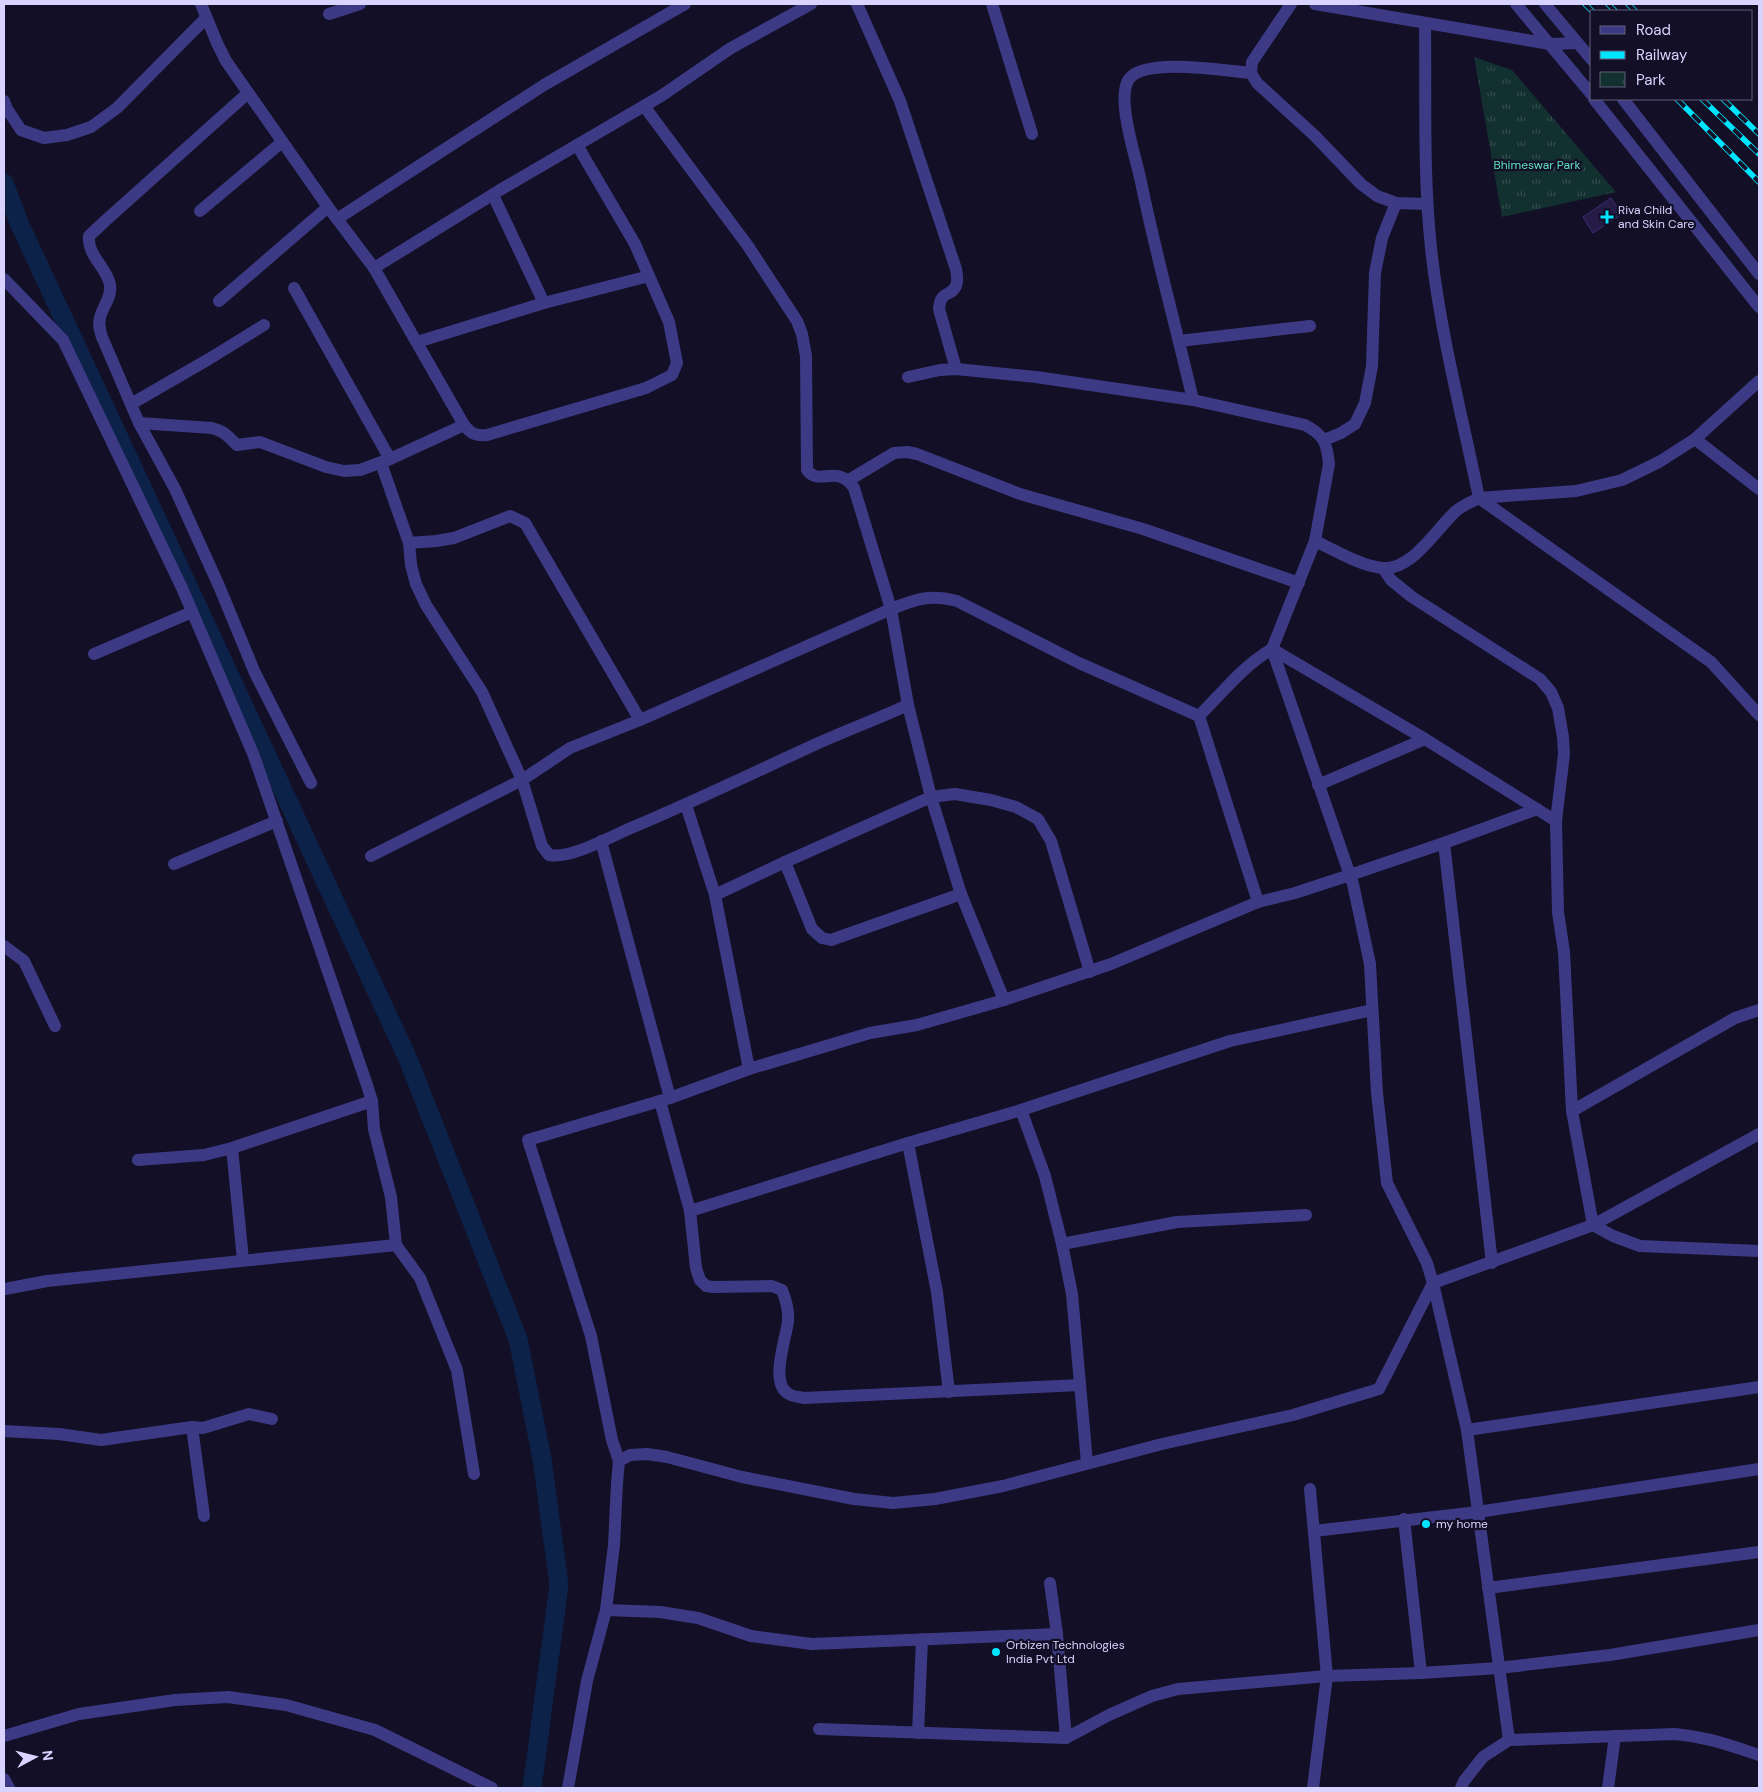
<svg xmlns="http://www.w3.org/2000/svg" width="1763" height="1792" viewBox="0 0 1763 1792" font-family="'DM Sans',sans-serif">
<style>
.park{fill:url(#park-tufts)}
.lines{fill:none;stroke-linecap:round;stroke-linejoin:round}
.canal{stroke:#0c2248;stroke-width:19}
.building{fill:#241b47;stroke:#3b2d73}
.minor{stroke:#3d3a85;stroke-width:12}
.tertiary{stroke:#3d3a85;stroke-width:12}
.rail-casing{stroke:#00e5ff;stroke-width:5.5}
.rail{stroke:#130f26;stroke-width:4;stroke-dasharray:11;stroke-linecap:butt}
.poi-dot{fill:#00e5ff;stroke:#130f26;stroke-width:2}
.labels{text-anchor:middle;stroke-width:4.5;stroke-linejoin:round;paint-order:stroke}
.park-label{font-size:12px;fill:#5fe0c0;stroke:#130f26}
.poi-label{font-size:12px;fill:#d9d4ff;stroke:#130f26;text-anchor:start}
</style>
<defs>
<pattern id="park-tufts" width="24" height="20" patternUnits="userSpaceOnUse" patternTransform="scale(1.25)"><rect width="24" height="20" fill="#12302f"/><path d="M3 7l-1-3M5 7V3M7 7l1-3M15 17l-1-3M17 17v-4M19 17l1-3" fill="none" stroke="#344d4e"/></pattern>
</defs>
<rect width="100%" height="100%" fill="#130f26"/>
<polygon class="park" points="1474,57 1512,70 1616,192 1502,217"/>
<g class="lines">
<polyline class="canal" points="4,183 20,225 408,1059 518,1339 542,1459 559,1585 532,1788"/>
</g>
<polygon class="building" points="1611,198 1622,214 1593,233 1583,217"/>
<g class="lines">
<g class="minor">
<path d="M201,4l16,39 9,18 102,146 46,61 90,157c7,9 12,11 23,10l159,-47 26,-13 5,-12 -8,-41 -34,-78 -58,-99"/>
<path d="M857,4l43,97 56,168c1,5 2,12 0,17 -6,12 -15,3 -17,23l17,60"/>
<polyline points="992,4 1032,134"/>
<polyline points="1291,4 1252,62 1251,73 1257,83 1315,136 1361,184 1377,196 1396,203 1427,204"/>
<polyline points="1315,4 1550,44 1577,43"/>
<polyline points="329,14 360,4"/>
<path d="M1425,23c1,75 -2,150 6,225 9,84 31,167 48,250l232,164 48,53"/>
<path d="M248,93l-143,128 -16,15c-2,20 18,31 21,49 2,13 -8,22 -10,33 -2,7 0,13 2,19l37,86 36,66 44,97 36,87 56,110"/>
<polyline points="4,101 7,109 21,130 44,138 67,135 91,127 117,108 206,18"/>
<path d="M644,106l104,140 49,75 5,13 4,22 1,114c12,17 31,-7 47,18l37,121 17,96 23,92 30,97 43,106"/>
<polyline points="493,195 544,303"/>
<polyline points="200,211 282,142"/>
<polyline points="337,219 544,85 685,4"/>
<polyline points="374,268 500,190 661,96 731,48 811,4"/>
<polyline points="4,279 63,340 182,588 254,756 367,1085 372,1101 374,1129 391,1197 396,1245 420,1278 457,1370 474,1474"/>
<polyline points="294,288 390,459"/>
<polyline points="219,301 328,207"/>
<polyline points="1179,341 1310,326"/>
<polyline points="417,342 544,303 649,276"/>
<path d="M908,377l32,-7 16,-1 80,8 157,23 112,25c19,10 22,18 24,39l-14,77 -43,108 81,235 17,80 7,129 10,90 40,80 6,20 34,147 42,310"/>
<path d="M1193,400c-17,-73 -37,-145 -52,-218 -5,-24 -14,-49 -16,-74 -1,-8 -1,-22 4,-29 16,-22 97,-8 122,-6"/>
<polyline points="131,404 209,359 264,325"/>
<path d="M139,423l73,5c14,4 15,8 25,17l23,-3 66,25 18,4 16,-1 30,-11 74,-34"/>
<polyline points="1695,439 1759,489"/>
<polyline points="1324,440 1341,433 1355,424 1365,403 1372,366 1375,273 1382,238 1396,203"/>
<path d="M381,463l28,80 2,22 5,19 10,21 56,87 40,88 20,66 7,9c22,4 61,-18 82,-27 62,-26 122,-55 183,-83 31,-14 63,-26 94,-40"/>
<polyline points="849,480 894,453 907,452 917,454 1020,494 1143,529 1299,583"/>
<path d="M1315,541c19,9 46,25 67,27 30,3 54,-39 74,-57 7,-6 15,-9 23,-13l97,-7 46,-11 37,-18 36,-23 64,-58"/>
<polyline points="409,543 436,541 454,538 510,516 525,523 640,720"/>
<polyline points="1383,568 1391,580 1412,597 1540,679 1551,692 1558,708 1563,737 1564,754 1556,821 1558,912 1564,952 1572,1111 1593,1225 1613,1236 1640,1246 1759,1251"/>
<polyline points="94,654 192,612"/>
<path d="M1199,716c23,-23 45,-51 73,-67l153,90 131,82"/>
<polyline points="1318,785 1425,739"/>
<polyline points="686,805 715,895 749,1069"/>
<polyline points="601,841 670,1098"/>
<polyline points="1444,843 1492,1263"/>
<path d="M371,856l151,-76 48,-32 70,-28 251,-111c26,-10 38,-15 66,-8l122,62 120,53 59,186"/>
<polyline points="785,862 812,929 822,938 831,940 961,894"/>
<polyline points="174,864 277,821"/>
<polyline points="715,895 785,862 931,797 955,794 991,800 1016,807 1038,819 1051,841 1090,972"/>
<polyline points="4,946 24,961 55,1026"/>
<path d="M660,1101l30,110 6,57 4,12 6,6 7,1 59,-1 10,4c4,10 7,20 6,31 -2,18 -19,63 1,73 4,3 11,3 15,4l276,-13"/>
<polyline points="1021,1110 1045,1176 1062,1244 1072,1294 1087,1463"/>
<polyline points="1572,1111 1735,1018 1759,1010"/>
<polyline points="908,1143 937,1292 949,1392"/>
<polyline points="232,1148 243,1260"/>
<polyline points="138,1160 204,1155 232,1148 372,1101"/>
<polyline points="690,1211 908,1143 1021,1110 1230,1041 1372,1010"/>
<polyline points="1062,1244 1177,1222 1306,1215"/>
<polyline points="5,1289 47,1281 396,1245"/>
<polyline points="192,1427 204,1516"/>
<polyline points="1467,1430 1759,1387"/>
<polyline points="4,1431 59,1434 101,1440 192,1427 203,1428 249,1414 272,1419"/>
<polyline points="619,1461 612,1440 591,1336 528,1140 670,1098 749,1069 870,1033 917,1025 1004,1000 1111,964 1258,902 1295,893 1350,875 1444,843 1537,809"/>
<polyline points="1310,1489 1327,1676 1313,1788"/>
<polyline points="1404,1519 1421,1673"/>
<polyline points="1314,1531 1478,1512 1759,1469"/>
<polyline points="1050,1583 1057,1634 1066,1738"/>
<polyline points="1488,1588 1759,1552"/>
<polyline points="606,1610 660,1612 698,1618 751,1636 812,1644 1057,1634"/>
<polyline points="819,1729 1066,1738 1109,1715 1152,1696 1178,1689 1327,1676 1421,1673 1499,1668 1610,1655 1759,1630"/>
<polyline points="918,1733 922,1639"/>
<polyline points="4,1736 79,1714 175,1700 228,1697 286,1705 375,1730 492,1788"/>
<polyline points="568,1788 587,1681 606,1610 614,1545 617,1483 619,1461 630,1455 647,1454 667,1457 742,1477 854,1499 893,1503 935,1499 1003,1486 1162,1444 1293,1415 1379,1389 1433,1283 1593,1225 1759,1134"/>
<path d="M1461,1788l3,-7 19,-24 26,-17 166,-6c34,3 53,11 84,21"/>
<polyline points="1608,1788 1615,1736"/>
</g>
<g class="tertiary">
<polyline points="1516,4 1592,95"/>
<polyline points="1545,4 1592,60"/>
<polyline points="1594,99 1759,307"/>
<polyline points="1623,99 1759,274"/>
<polyline points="4,1779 9,1788"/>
</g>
<g class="rail-casing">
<g id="rail">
<polyline points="1585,4 1592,11"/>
<polyline points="1608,4 1615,11"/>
<polyline points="1628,4 1635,11"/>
<polyline points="1677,99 1759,182"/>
<polyline points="1702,99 1759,154"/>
<polyline points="1723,99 1759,134"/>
</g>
</g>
<use href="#rail" class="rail"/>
</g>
<g class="poi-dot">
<path d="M1604.5 209.5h5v5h5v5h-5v5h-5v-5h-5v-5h5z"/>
<circle cx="1426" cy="1524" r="5"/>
<circle cx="996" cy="1652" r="5"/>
</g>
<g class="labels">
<g class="park-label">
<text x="1537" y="169">Bhimeswar Park</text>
</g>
<g class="poi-label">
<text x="1618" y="214">Riva Child<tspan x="1618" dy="14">and Skin Care</tspan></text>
<text x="1436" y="1528">my home</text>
<text x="1006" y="1649">Orbizen Technologies<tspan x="1006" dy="14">India Pvt Ltd</tspan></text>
</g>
</g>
<rect width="1763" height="1792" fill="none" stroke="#d9d4ff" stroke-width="10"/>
<rect x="1590" y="10" width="162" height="90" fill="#130f26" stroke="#625e7d"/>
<rect x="1600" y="26" width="25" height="8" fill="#3d3a85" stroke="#625e7d"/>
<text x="1636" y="35" font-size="15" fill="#d9d4ff">Road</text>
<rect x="1600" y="51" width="25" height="8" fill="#00e5ff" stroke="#625e7d"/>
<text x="1636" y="60" font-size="15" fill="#d9d4ff">Railway</text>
<rect x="1600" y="72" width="25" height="15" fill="url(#park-tufts)" stroke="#625e7d"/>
<text x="1636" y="85" font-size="15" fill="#d9d4ff">Park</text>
<g transform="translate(35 1757) rotate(83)" stroke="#130f26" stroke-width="4" paint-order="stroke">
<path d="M0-4L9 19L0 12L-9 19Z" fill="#d9d4ff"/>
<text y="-8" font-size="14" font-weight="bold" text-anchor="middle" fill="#d9d4ff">N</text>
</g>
</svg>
